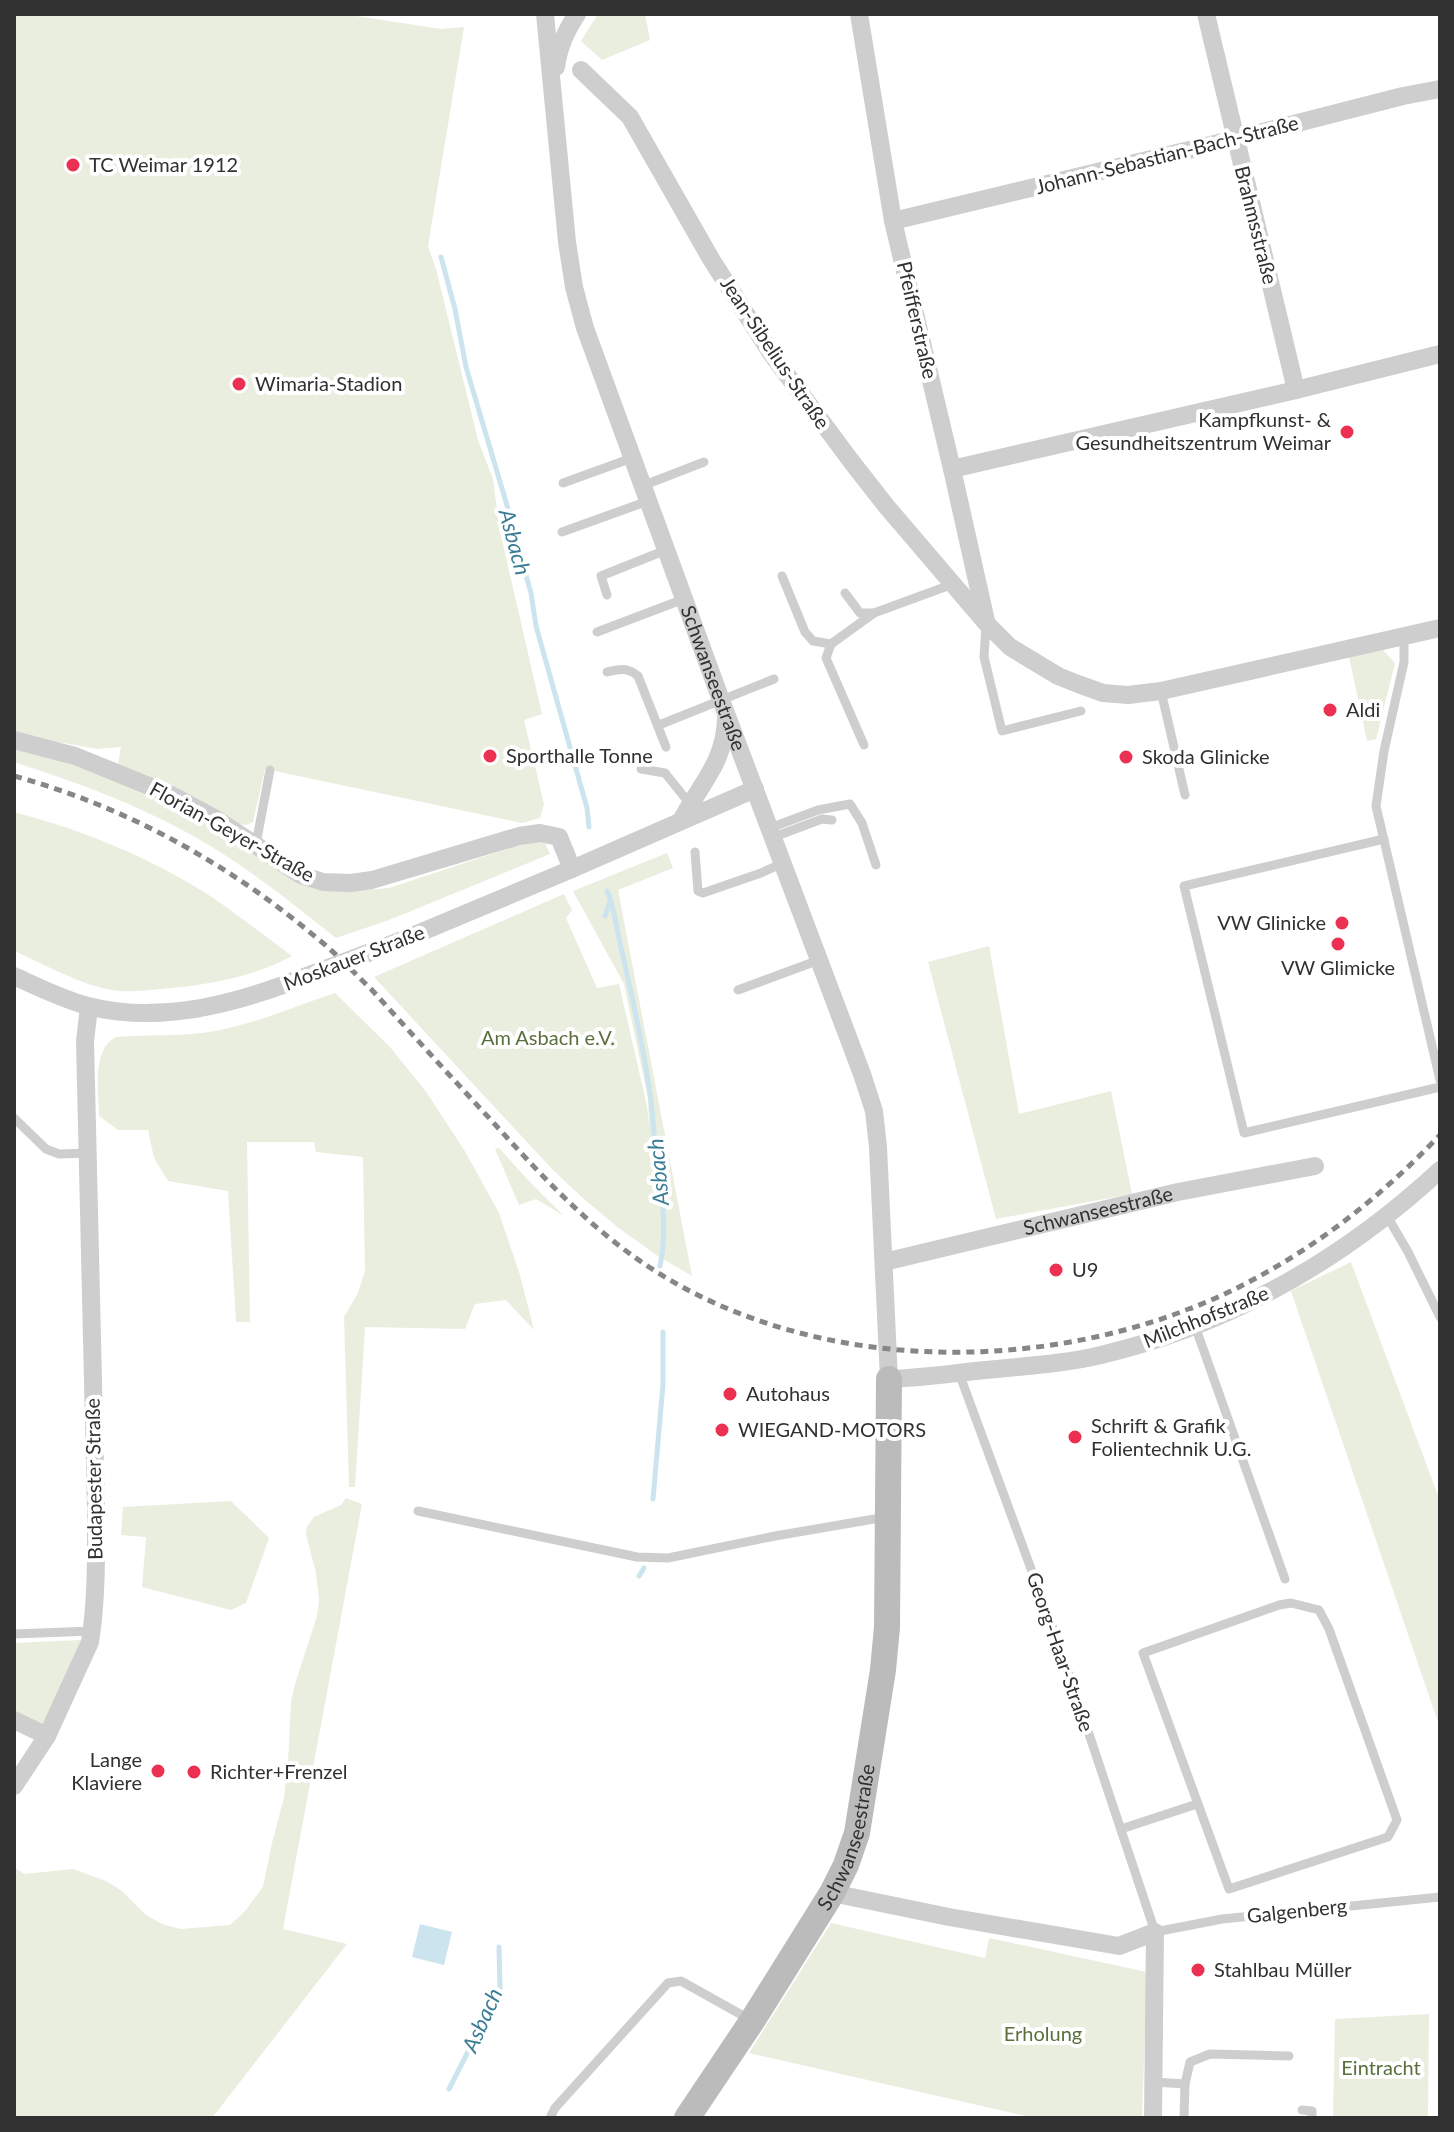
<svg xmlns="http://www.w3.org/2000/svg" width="1454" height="2132" viewBox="0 0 1454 2132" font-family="Lato,sans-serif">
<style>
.green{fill:#e9eedf}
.water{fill:#cbe4ee}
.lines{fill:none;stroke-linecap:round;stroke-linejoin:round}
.stream{stroke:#cbe4ee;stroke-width:5}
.lane{stroke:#cecece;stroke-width:9}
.street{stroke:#cecece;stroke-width:18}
.secondary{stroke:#bbb;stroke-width:26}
.rail{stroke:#868686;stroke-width:5;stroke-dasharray:8 6;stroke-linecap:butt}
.street-bridge{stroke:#cecece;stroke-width:18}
.poi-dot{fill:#eb3052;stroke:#fff;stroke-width:3}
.labels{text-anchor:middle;stroke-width:8;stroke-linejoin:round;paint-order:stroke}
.street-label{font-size:20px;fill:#313131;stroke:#fff}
.poi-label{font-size:20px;fill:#313131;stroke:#fff;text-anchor:start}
.park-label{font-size:20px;fill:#596f3c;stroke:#fff}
.water-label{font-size:22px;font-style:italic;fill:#3b7d97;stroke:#fff}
</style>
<rect width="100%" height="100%" fill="#fff"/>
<g class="green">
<polygon points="14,14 343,14 441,29 464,27 428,246 436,269 478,440 493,479 499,527 542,714 524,720 544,804 540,818 522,823 265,769 253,822 246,825 239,824 184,794 118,764 121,747 97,749 14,734"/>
<polygon points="598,14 645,14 650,40 602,60 581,41"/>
<polygon points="1383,650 1395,663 1376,739 1367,741 1349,657"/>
<path d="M14,748l44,11 109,42 186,90 36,-3 145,-48 10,1 6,13 -161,66 -53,18c-40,-32 -80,-64 -124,-91 -62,-38 -130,-63 -198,-85z"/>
<path d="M14,812c72,19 146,49 208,92 24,17 47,35 70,52 -41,22 -85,29 -131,33 -17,2 -38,4 -55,0 -31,-7 -64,-26 -92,-38z"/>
<polygon points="667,853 673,868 618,890 692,1276 658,1256 620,1229 585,1200 552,1169 374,977 564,894 572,910 566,918 597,988 619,984 647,1106 649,1124 648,1098 624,984 573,891"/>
<polygon points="989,946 1019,1114 1111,1091 1132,1194 996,1219 928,962"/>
<path d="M335,993l55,54 37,46 39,60 33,60 21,62 14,55 -28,-30 -31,4 -10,25 -100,-2 -10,160h-6l-5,-170 14,-24 7,-22 -2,-114 -47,-5 -2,-10h-67l3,180h-14l-8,-131 -60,-10 -14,-23 -6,-28h-30l-19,-14c0,-24 -8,-66 17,-79 33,-3 67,0 100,-6 41,-8 80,-25 119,-38z"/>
<polygon points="499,1148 529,1181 564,1216 536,1199 519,1205 495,1149"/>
<polygon points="1351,1262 1440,1501 1440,1728 1291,1291"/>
<polygon points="346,1498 362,1504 283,1929 347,1944 212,2118 14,2118 14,1867 24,1874 73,1869 106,1881 122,1891 146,1915 162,1924 181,1929 230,1925 245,1911 263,1887 272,1843 284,1798 288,1763 291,1702 295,1684 317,1616 319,1600 316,1573 306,1534 307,1527 314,1517 341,1505"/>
<polygon points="231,1501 269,1538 246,1603 231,1610 142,1587 146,1537 121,1535 123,1507"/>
<polygon points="81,1640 45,1726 14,1713 14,1643"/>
<polygon points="831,1923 985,1958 989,1938 1147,1972 1142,2118 1035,2118 749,2053"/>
<polygon points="1429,2014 1428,2118 1333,2118 1335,2019"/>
</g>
<polygon class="water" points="420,1924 452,1932 444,1965 412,1957"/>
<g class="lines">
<g class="stream">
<polyline points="441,257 455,309 466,367 506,502 531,593 536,626 587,808 589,827"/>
<path d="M607,891c9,21 10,43 16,65 10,46 21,92 27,138 3,19 3,37 6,56 5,37 12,78 4,116"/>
<polyline points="605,916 610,902"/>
<polyline points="653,1499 663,1384 663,1332"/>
<polyline points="639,1576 644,1568"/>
<polyline points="449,2089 500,1989 499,1947"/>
</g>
<g class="lane">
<polyline points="563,483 632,458"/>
<polyline points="642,486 704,462"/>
<polyline points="562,532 648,501"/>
<polyline points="782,576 805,632 813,641 831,644"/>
<polyline points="845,593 860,613 874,613 953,584"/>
<polyline points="607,595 601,576 666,550"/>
<polyline points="986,626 984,657 1002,731 1081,711"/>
<polyline points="597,632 684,599"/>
<polyline points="1404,636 1404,662 1384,751 1376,806 1440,1080"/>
<path d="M607,672c13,-3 20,-5 31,4l28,71"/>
<polyline points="1161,691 1185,795"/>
<polyline points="659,725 774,679"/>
<polyline points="864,745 826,658 831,644 874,613"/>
<polyline points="641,769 665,773 690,804"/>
<polyline points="770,828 818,810 850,804 862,823 876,865"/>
<polyline points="774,837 822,819 832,820"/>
<polyline points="1384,839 1184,886 1244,1133 1440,1087"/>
<polyline points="256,844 270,770"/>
<polyline points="695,852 698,891 703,893 761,873 783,863"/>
<polyline points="738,990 819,960"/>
<polyline points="14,1118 46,1149 59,1154 88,1153"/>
<polyline points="1387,1216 1408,1252 1440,1317"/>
<polyline points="1195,1326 1285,1579"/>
<polyline points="959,1373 1062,1653 1155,1932 1222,1919 1440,1897"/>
<polyline points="418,1511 637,1557 668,1558 775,1536 886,1517"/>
<polygon points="1291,1603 1319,1610 1329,1629 1397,1820 1388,1837 1229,1889 1143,1653 1279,1605"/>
<polyline points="14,1634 92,1631"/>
<polyline points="1121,1829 1197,1804"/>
<polyline points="1154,2082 1185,2084"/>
<polyline points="1302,2110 1312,2111 1312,2118"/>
<polyline points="550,2118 555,2108 668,1983 681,1981 749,2019"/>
<polyline points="1184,2118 1185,2084 1190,2062 1210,2054 1289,2056"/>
</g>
<g class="street">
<path id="s1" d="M545,14l22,228 7,45 11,41 136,372 141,374 12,37 4,36 11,232c32,-1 65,-6 97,-9 38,-4 78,-6 115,-15 130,-31 241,-94 339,-185"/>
<polyline points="859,14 893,221 952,469 986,621"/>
<polyline points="1206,14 1296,390"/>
<path d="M556,67c3,-21 10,-36 21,-53"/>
<polyline points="581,70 630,117 711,259 773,356 851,461 887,507 987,624 1010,647 1058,676 1078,684 1103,693 1128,695 1161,691 1440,628"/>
<polyline points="893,221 1235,139 1403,96 1440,89"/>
<polyline points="952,469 1296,390 1440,354"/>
<polyline points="14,740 75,756 171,795 216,819 301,875 323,882 351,883 372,880 519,836 540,833 559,837 572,869"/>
<path d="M682,819c19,-36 43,-57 44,-101"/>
<polyline points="400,941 572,869 755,789"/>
<path d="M14,976c24,11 48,23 74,30 65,17 134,1 195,-21"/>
<path id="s2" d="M884,1262l294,-70 137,-26"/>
<polyline points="14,1720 47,1736"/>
<path d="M14,1786l33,-50 43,-94c7,-44 6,-88 6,-133l-11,-468 4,-34"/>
<polyline points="832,1893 949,1917 1119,1946 1155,1932 1153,2118"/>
</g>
<path class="secondary" id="s3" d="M687,2118l65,-97 80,-128 14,-28 11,-32 26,-163 4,-43 2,-248"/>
<path class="rail" d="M14,776c113,31 215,88 304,163 19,15 35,33 53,50 40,44 80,88 120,131 48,53 97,107 158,147 167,110 406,109 584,23 79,-39 146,-91 207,-155"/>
<polyline class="street-bridge" points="283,985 400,941"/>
</g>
<g class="poi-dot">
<circle cx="73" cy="165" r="8"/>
<circle cx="239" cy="384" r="8"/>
<circle cx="1347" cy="432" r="8"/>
<circle cx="1330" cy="710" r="8"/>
<circle cx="490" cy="756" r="8"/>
<circle cx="1126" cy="757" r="8"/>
<circle cx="1342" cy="923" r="8"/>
<circle cx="1338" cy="944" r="8"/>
<circle cx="1056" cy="1270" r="8"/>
<circle cx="730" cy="1394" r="8"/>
<circle cx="722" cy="1430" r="8"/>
<circle cx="1075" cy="1437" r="8"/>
<circle cx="158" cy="1771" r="8"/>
<circle cx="194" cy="1772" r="8"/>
<circle cx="1198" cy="1970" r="8"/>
</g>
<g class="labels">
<g class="street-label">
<text transform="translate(1167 155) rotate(-14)" y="7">Johann-Sebastian-Bach-Straße</text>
<text transform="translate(1256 225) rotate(76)" y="7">Brahmsstraße</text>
<text transform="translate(917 320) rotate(77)" y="7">Pfeifferstraße</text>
<text transform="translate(775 353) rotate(56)" y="7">Jean-Sibelius-Straße</text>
<text dy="7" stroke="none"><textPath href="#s1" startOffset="690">Schwanseestraße</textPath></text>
<text transform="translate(232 832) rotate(29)" y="7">Florian-Geyer-Straße</text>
<text transform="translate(354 958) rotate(-21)" y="7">Moskauer Straße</text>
<text dy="7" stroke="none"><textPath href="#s2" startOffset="220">Schwanseestraße</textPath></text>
<text transform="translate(1206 1317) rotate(-22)" y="7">Milchhofstraße</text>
<text transform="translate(94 1479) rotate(-91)" y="7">Budapester Straße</text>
<text transform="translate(1060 1652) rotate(71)" y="7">Georg-Haar-Straße</text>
<text dy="7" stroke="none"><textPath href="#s3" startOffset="326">Schwanseestraße</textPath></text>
<text transform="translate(1297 1911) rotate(-6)" y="7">Galgenberg</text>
</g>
<g class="poi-label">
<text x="89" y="172">TC Weimar 1912</text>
<text x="255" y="391">Wimaria-Stadion</text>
<text x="1331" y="427" text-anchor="end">Kampfkunst- &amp;<tspan x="1331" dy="23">Gesundheitszentrum Weimar</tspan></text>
<text x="1346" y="717">Aldi</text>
<text x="506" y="763">Sporthalle Tonne</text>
<text x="1142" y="764">Skoda Glinicke</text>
<text x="1326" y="930" text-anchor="end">VW Glinicke</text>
<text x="1338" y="975" text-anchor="middle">VW Glimicke</text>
<text x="1072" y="1277">U9</text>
<text x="746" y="1401">Autohaus</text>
<text x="1091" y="1433">Schrift &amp; Grafik<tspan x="1091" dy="23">Folientechnik U.G.</tspan></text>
<text x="738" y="1437">WIEGAND-MOTORS</text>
<text x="142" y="1767" text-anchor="end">Lange<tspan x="142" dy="23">Klaviere</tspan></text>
<text x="210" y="1779">Richter+Frenzel</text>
<text x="1214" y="1977">Stahlbau Müller</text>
</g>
<g class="park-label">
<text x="548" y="1045">Am Asbach e.V.</text>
<text x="1043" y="2041">Erholung</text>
<text x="1381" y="2075">Eintracht</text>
</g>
<g class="water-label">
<text transform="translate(515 542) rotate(75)" y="8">Asbach</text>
<text transform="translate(658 1172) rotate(-95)" y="8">Asbach</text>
<text transform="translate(482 2020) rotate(-66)" y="8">Asbach</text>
</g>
</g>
<rect width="1454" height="2132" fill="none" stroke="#313131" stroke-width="32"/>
</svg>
